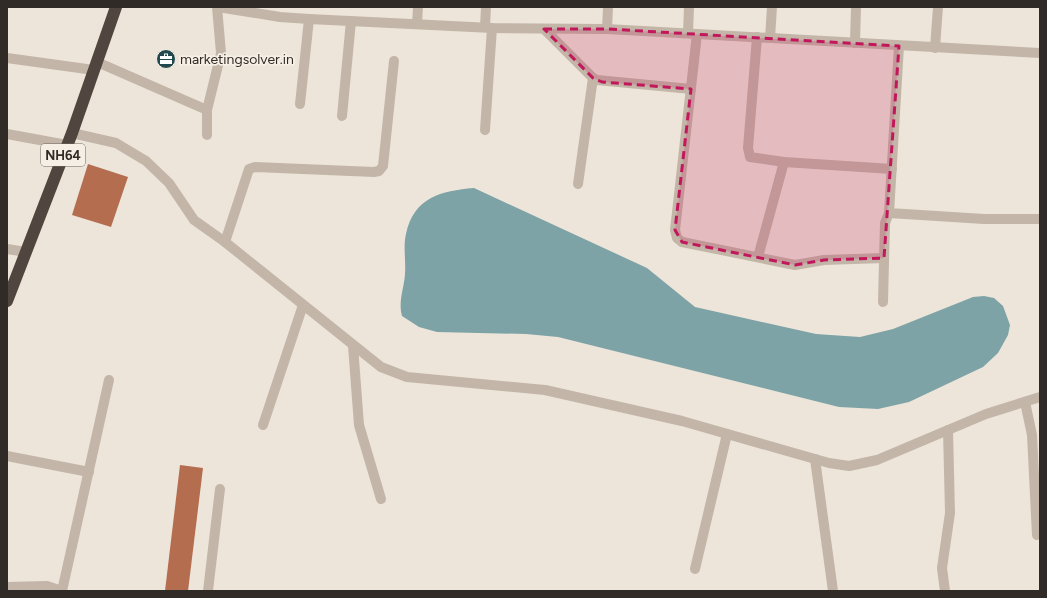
<svg xmlns="http://www.w3.org/2000/svg" width="1047" height="598" viewBox="0 0 1047 598" font-family="Figtree,sans-serif">
<style>
.water{fill:#7da3a6}
.building{fill:#b56d50}
.lines{fill:none;stroke-linecap:round;stroke-linejoin:round}
.minor{stroke:#c3b6a8;stroke-width:10}
.highway{stroke:#51453f;stroke-width:12}
.marked{fill:#c2185b;fill-opacity:0.2;stroke:#c2185b;stroke-width:3;stroke-dasharray:8 5;stroke-linejoin:round}
.labels{text-anchor:middle;stroke-width:3.5;stroke-linejoin:round;paint-order:stroke}
.shield{fill:#f6efe5;stroke:#6c6660;stroke-width:1}
.shield-label{font-size:13px;font-weight:bold;fill:#312b27}
.poi-label{font-size:14px;fill:#312b27;stroke:#f6efe5;text-anchor:start}
</style>
<rect width="100%" height="100%" fill="#ede5da"/>
<path class="water" d="M474,188l173,80 48,39 121,27 44,3 33,-8 80,-32 11,-1 10,2 9,8 7,19 -2,10 -10,18 -15,14 -74,35 -31,7 -39,-2 -281,-70 -32,-3 -89,-2 -18,-5 -17,-11c-4,-15 2,-27 3,-42 1,-13 -2,-28 1,-40 8,-37 35,-43 68,-46z"/>
<g class="building">
<polygon points="88,164 128,177 111,227 72,215"/>
<polygon points="180,465 203,468 188,591 165,591"/>
</g>
<g class="lines">
<g class="minor">
<polyline points="218,7 280,17 309,19 492,28 607,29 1040,53"/>
<polyline points="417,24 418,7"/>
<polyline points="485,27 486,7"/>
<polyline points="544,29 593,78 597,80 691,89"/>
<polyline points="607,29 608,7"/>
<polyline points="688,33 689,7"/>
<polyline points="697,34 675,230 677,238 682,242 795,265 824,260 884,258"/>
<polyline points="757,37 748,148 750,157 784,162 892,169"/>
<polyline points="770,38 772,7"/>
<polyline points="855,43 856,7"/>
<polyline points="899,46 889,213 984,219 1040,219"/>
<polyline points="935,48 938,7"/>
<polyline points="7,58 94,70"/>
<polyline points="97,62 207,110"/>
<polyline points="300,104 309,19"/>
<polyline points="342,116 351,21"/>
<polyline points="485,130 492,28"/>
<polyline points="72,133 116,143 146,161 169,183 194,220 225,242 381,367 407,377 545,390 682,421 829,463 849,466 877,460 986,414 1040,397"/>
<polyline points="7,134 67,145"/>
<polyline points="207,135 207,110 221,53 217,7"/>
<polyline points="578,184 593,78"/>
<polyline points="225,242 249,169 255,167 374,172 379,171 383,166 394,61"/>
<polyline points="7,249 26,252"/>
<polyline points="758,257 784,162"/>
<polyline points="883,302 885,223 889,213"/>
<polyline points="353,346 359,425 381,499"/>
<polyline points="1025,402 1032,435 1037,535"/>
<polyline points="263,425 303,305"/>
<polyline points="7,456 89,472"/>
<polyline points="815,459 833,591"/>
<polyline points="695,569 727,434"/>
<polyline points="7,587 47,586 62,591"/>
<polyline points="62,591 109,380"/>
<polyline points="208,591 220,489"/>
<polyline points="945,591 942,568 950,513 948,430"/>
</g>
<polyline class="highway" points="7,301 72,133 116,7"/>
</g>
<path class="marked" d="M544,29h63l292,17 -15,212 -60,2 -29,5 -113,-23 -7,-12 16,-141 -89,-7 -9,-4z"/>
<defs>
<g id="office-disc" transform="scale(1)"><circle r="9.5" fill="#22484d" stroke="#f6efe5"/><path d="M-6-3h4V-5.5h4V-3h4V5H-6ZM-1-4.5V-3h2v-1.5ZM-6 0V1H6V0Z" fill="#fff"/></g>
</defs>
<g fill-rule="evenodd">
<use href="#office-disc" x="166" y="59"/>
</g>
<g class="labels">
<rect class="shield" x="41" y="144" width="44" height="22" rx="3"/>
<g class="shield-label">
<text x="63" y="160">NH64</text>
</g>
<g class="poi-label">
<text x="180" y="64">marketingsolver.in</text>
</g>
</g>
<rect width="1047" height="598" fill="none" stroke="#312b27" stroke-width="16"/>
</svg>
